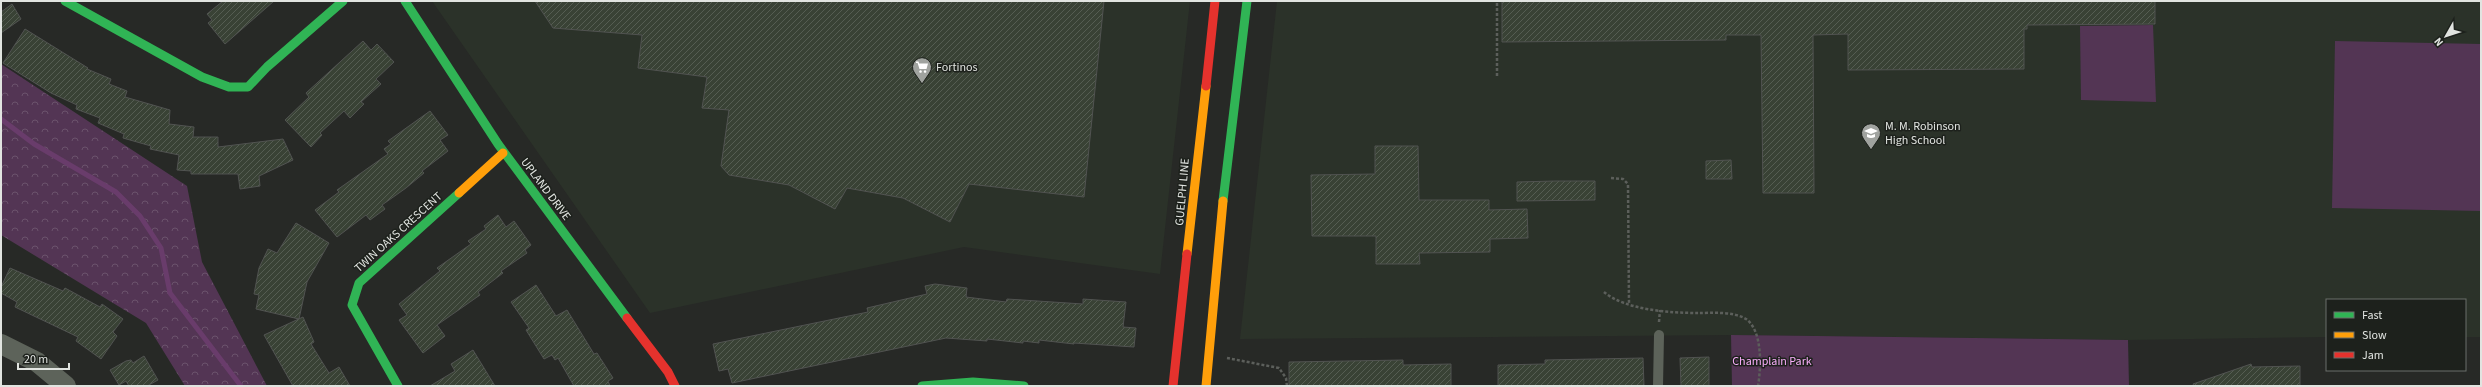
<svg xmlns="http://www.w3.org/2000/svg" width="2482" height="387" viewBox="0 0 2482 387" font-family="'Source Sans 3',sans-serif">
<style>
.built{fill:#2b3229}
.forest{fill:url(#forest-crowns)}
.park{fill:#533554}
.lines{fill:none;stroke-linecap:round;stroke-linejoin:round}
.stream{stroke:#693c6b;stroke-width:5}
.building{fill:url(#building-hatch);stroke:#515351}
.path{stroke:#5c5f5b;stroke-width:2.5;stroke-dasharray:3 2;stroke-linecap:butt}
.lane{stroke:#5d635a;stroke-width:10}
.street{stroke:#5d635a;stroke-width:20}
.fast{stroke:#30b455;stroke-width:9}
.slow{stroke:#ff9f0a;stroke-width:9}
.jam{stroke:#e5322d;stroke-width:9}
.labels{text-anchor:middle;stroke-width:3;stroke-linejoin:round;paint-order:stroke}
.poi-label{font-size:12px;fill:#e1e4e0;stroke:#1d211c;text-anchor:start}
.street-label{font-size:12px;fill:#e1e4e0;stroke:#1d211c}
.park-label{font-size:12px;fill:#f9aefb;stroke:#1d211c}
</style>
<defs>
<pattern id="forest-crowns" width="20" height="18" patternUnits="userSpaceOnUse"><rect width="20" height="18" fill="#533554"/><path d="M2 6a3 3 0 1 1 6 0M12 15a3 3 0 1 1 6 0" fill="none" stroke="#6b526c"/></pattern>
<pattern id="building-hatch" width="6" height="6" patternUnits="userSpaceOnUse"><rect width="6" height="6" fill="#394235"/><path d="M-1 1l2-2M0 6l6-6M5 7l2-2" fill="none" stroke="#555d52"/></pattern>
</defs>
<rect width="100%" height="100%" fill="#272926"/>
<g class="built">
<polygon points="432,1 1190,1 1160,274 964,247 650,313"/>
<polygon points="1277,1 2481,1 2481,337 2465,337 2465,300 2327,300 2327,337 2128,340 1731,335 1240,339"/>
</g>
<polygon class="forest" points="1,64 187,186 202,262 267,386 185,386 146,323 1,235"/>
<g class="park">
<polygon points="2153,25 2156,102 2081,100 2080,26"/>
<polygon points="2335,41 2481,44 2481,211 2332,208"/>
<polygon points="1731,335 2128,340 2129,386 1732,386"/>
</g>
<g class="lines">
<polyline class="stream" points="1,119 34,144 116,192 140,216 161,248 170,293 241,386"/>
</g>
<g class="building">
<polygon points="223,1 274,1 225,44 208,23 212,20 207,14"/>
<polygon points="535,1 1104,1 1084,197 969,184 950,222 903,198 847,188 835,209 789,185 729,175 721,166 729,110 702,108 707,77 638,68 642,35 553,28"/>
<polygon points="1502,1 2155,1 2155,24 2027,25 2027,29 2024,29 2024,69 1848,70 1848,34 1813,35 1814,193 1763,193 1761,35 1726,35 1726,40 1502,42"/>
<polygon points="12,4 21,19 1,33 1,12"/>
<polygon points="25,29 88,68 87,69 111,79 109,84 127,91 125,97 170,110 169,124 194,127 193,137 218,137 218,147 283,139 293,160 259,176 260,186 240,189 238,174 191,174 191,171 177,170 179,155 150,149 151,146 123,138 124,134 98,123 100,118 76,109 77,105 51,93 3,63"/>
<polygon points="363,41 371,50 377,44 394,62 376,79 381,84 361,102 364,104 350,118 344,111 320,133 322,135 311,147 285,120 309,97 306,93"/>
<polygon points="430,111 448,135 440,140 448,151 422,171 424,173 406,188 382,205 385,209 370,220 366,215 337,237 315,210 339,192 337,190 388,154 384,149 391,144 388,141"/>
<polygon points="1375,146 1418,146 1419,200 1489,200 1489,210 1527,209 1528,238 1490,239 1490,252 1419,253 1420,264 1376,264 1376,236 1312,236 1311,175 1375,174"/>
<polygon points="1731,160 1732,179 1706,179 1706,161"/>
<polygon points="1555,181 1595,181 1595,200 1517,201 1517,182"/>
<polygon points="498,215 506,227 514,221 531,245 525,250 527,253 501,271 503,273 478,292 480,295 437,325 445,336 423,353 399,320 407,315 399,304 440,271 437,268 471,244 468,241 486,229 484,226"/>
<polygon points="296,223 329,243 307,282 299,319 256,309 259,295 254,294 259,268 268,249 277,253"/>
<polygon points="10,268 63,291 65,288 100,307 102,304 123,319 113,332 117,336 101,359 76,341 78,337 15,307 17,302 1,293 1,287"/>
<polygon points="935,284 967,288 966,297 1006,302 1007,299 1083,304 1083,299 1126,302 1123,327 1136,328 1134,347 1074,343 1074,344 1039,340 1039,343 1023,341 1023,343 987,339 987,341 946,338 732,383 728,369 719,371 713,344 868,312 867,308 927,294 925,286"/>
<polygon points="536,285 556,316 567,310 594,354 597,353 613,378 608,381 610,386 574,386 558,358 555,360 552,355 544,359 526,330 529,328 511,302"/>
<polygon points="303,317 314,342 311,344 329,373 339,367 350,386 293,386 264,335"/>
<polygon points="473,350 495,386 430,386 455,371 451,364"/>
<polygon points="144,356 158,380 147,386 129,386 126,381 119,385 110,370 126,361 131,360 133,363"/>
<polygon points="1709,357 1709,386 1681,386 1680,358"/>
<polygon points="1643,358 1644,386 1498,386 1498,365 1545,364 1545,360"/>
<polygon points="1403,360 1403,365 1451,364 1451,386 1289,386 1289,362"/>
<polygon points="2251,364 2252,367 2300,366 2300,386 2194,386 2193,384"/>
</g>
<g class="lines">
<g class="path">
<polyline points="1497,76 1497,1"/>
<polyline points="1611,178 1623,179 1628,184 1629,303"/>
<path d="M1604,292c21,18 66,21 94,21 14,0 35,-2 48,6 17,12 15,49 12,67"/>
<polyline points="1659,322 1660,310"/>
<polyline points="1227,358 1279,368 1286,378 1287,386"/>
</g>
<polyline class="lane" points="1658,386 1659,335"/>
<polyline class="street" points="1,344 37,362 66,386"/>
<g class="fast">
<polyline points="65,1 202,77 229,87 248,87 267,67 343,1"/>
<polyline points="405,1 498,144 627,318"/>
<polyline points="1223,201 1247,1"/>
<polyline points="398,386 352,305 359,283 459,193"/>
<polyline points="922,386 973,382 1024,386"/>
</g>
<g class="slow">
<polyline points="459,193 503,153"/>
<polyline points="1187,254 1206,86"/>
<polyline points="1206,386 1223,201"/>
</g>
<g class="jam">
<polyline points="1206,86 1215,1"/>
<polyline points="627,318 668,372 675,386"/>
<polyline points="1173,386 1187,254"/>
</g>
</g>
<defs>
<g id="supermarket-pin" transform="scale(1)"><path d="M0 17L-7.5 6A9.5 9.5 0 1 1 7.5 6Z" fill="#a0a39f" stroke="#1d211c"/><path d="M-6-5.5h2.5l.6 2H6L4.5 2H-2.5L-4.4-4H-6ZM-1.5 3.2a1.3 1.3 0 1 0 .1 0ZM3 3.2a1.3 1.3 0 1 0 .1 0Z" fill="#fff"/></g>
<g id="school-pin" transform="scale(1)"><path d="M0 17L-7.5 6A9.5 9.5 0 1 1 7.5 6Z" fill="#a0a39f" stroke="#1d211c"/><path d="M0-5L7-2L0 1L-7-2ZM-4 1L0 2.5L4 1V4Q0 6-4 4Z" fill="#fff"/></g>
</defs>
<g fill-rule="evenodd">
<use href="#supermarket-pin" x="922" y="67"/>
<use href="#school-pin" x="1871" y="133"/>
</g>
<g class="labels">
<g class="poi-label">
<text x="936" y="71">Fortinos</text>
<text x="1885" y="130">M. M. Robinson<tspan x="1885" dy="14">High School</tspan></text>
</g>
<g class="street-label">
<text transform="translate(546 189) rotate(53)" y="4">UPLAND DRIVE</text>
<text transform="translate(1182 192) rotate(-85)" y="4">GUELPH LINE</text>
<text transform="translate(398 232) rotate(-42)" y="4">TWIN OAKS CRESCENT</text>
</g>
<g class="park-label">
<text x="1772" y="365">Champlain Park</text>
</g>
</g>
<rect width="2482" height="387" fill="none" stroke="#e1e4e0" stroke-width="4"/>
<rect x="2326" y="299" width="140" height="72" fill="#1d211c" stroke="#6b6f6a"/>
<rect x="2334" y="312" width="20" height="6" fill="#30b455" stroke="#6b6f6a"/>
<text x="2362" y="319" font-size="12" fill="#e1e4e0">Fast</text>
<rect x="2334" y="332" width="20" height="6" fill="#ff9f0a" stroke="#6b6f6a"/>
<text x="2362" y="339" font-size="12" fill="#e1e4e0">Slow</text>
<rect x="2334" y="352" width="20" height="6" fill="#e5322d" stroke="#6b6f6a"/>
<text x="2362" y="359" font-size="12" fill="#e1e4e0">Jam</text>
<g transform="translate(2446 36) rotate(231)" stroke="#1d211c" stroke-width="3" paint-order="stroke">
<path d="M0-3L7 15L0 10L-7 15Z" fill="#e1e4e0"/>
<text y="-6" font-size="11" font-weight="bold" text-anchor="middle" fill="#e1e4e0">N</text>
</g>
<path d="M18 363v6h51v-6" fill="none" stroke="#e1e4e0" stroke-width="2"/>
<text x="24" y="363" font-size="12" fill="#e1e4e0" stroke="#1d211c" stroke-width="3" paint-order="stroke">20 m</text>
</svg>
